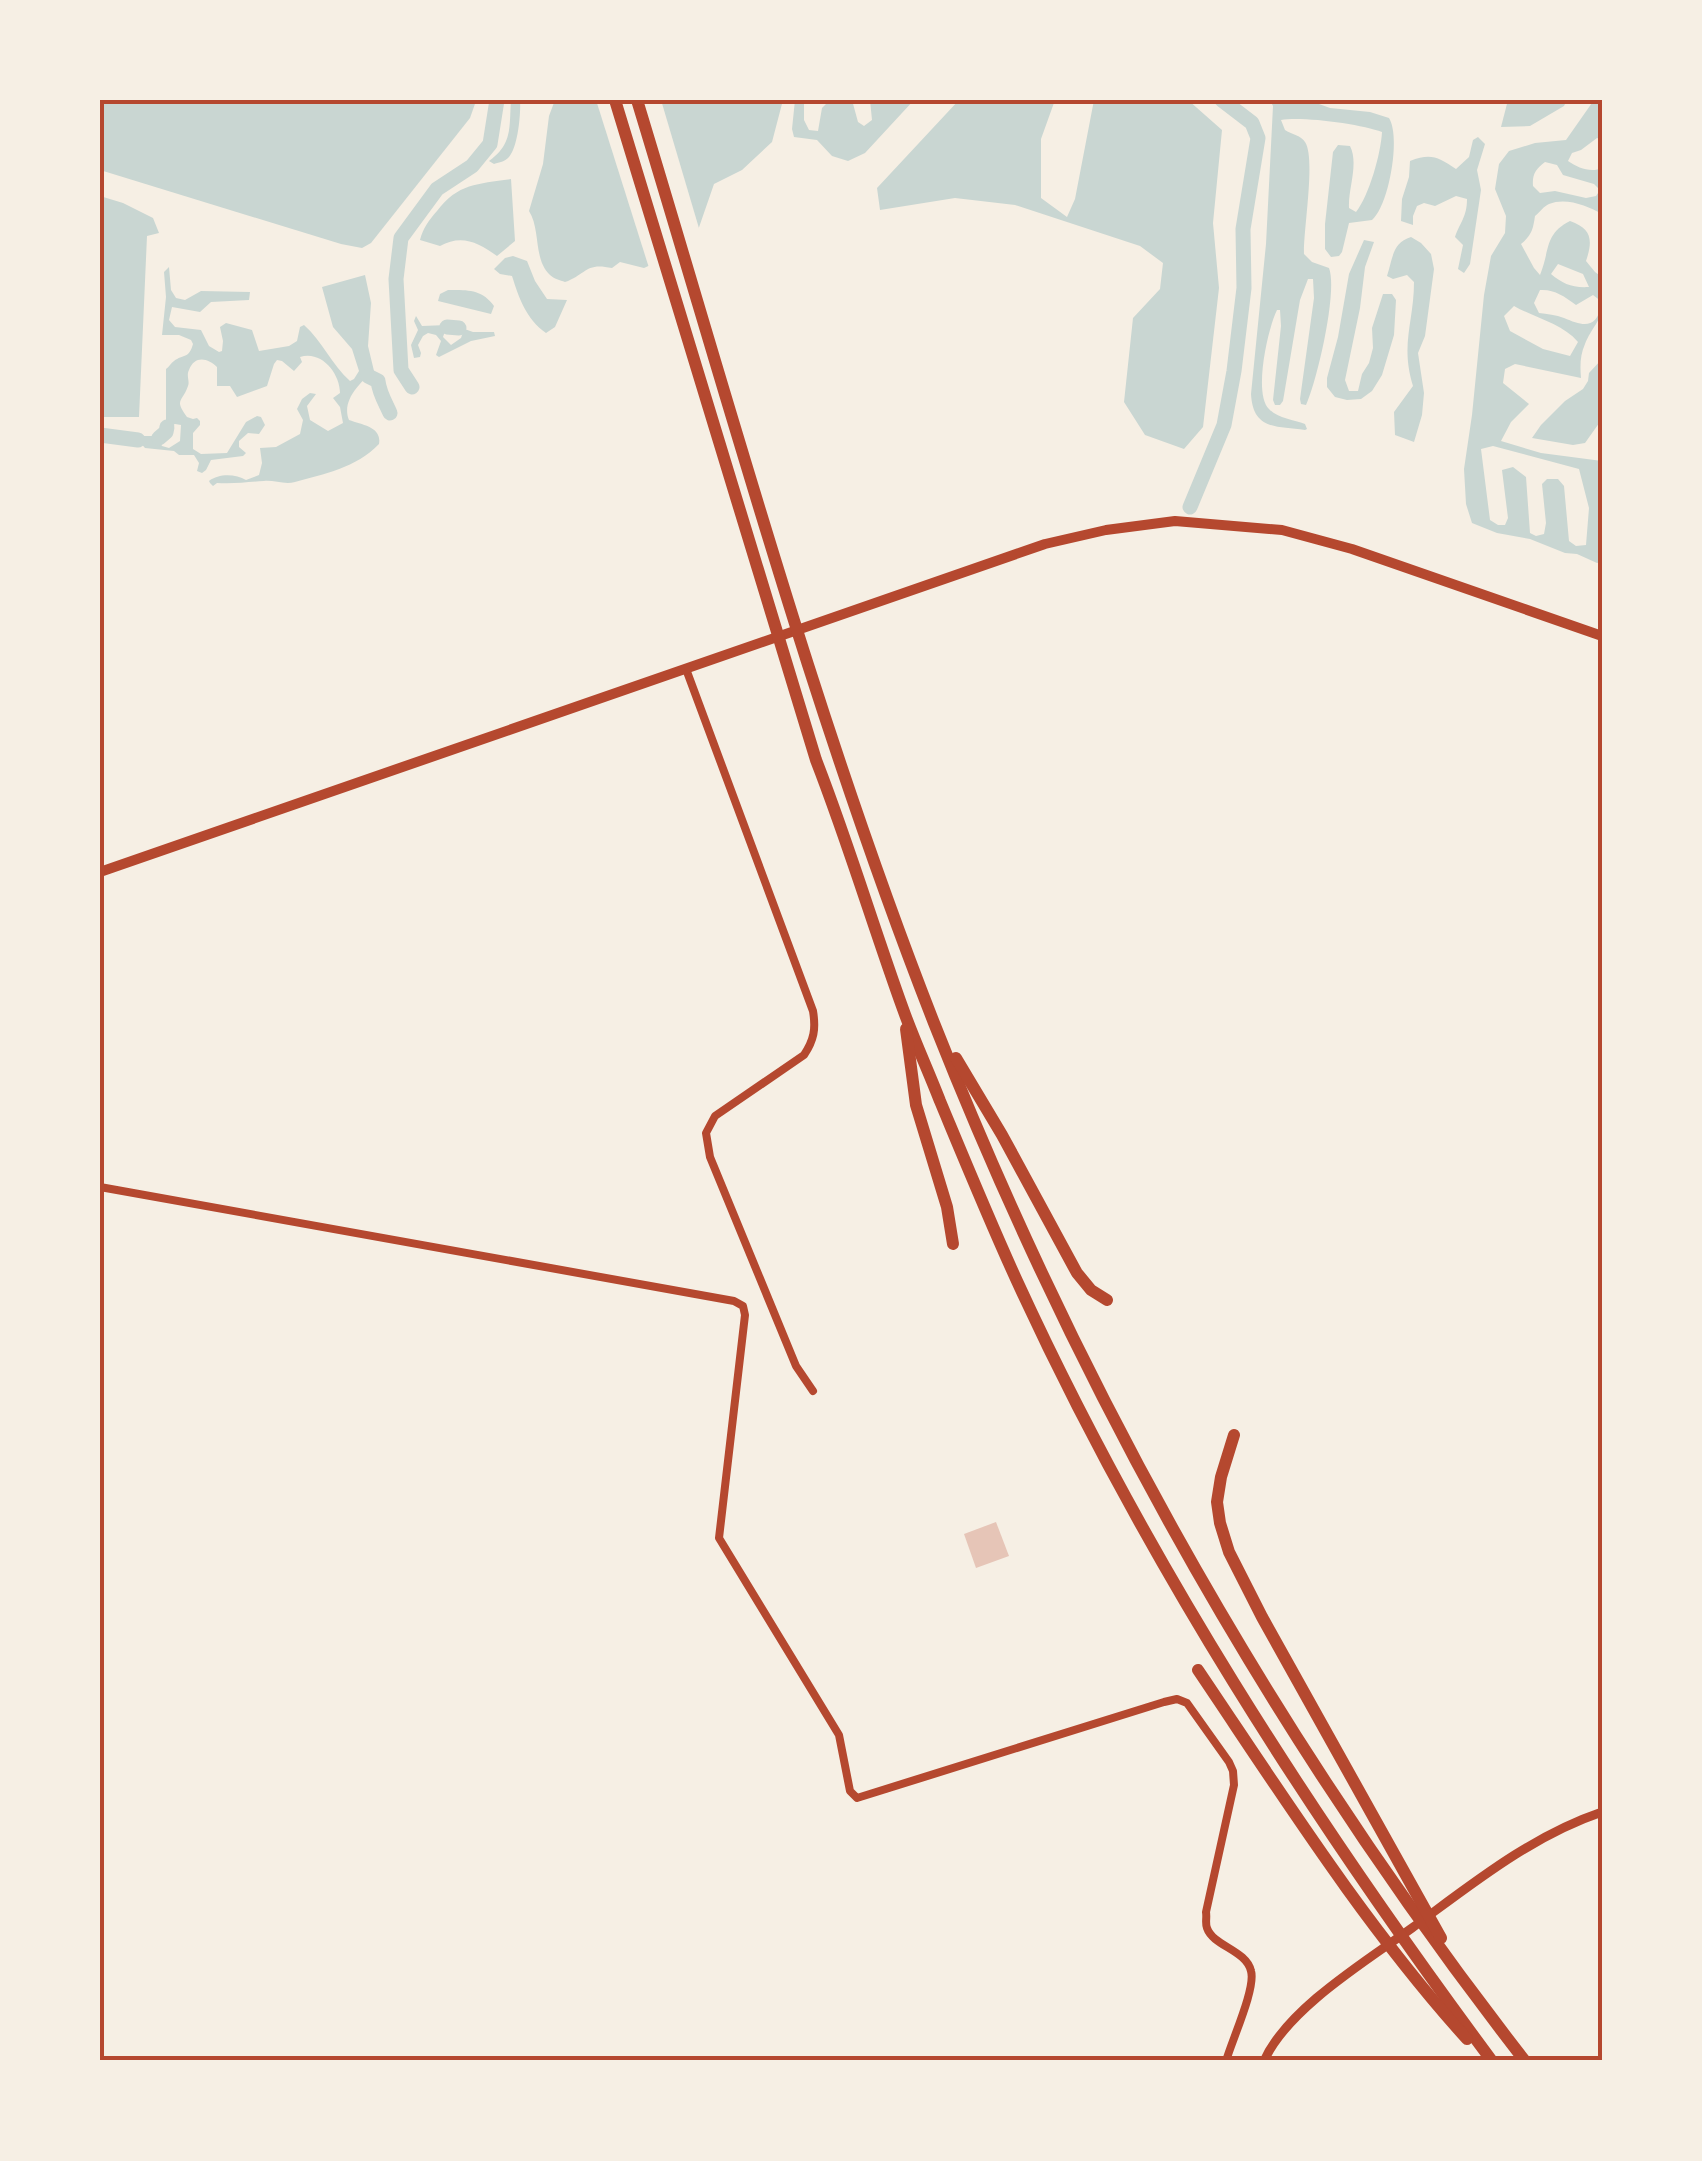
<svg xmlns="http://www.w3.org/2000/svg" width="1702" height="2161" viewBox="0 0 1702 2161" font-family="Poppins,sans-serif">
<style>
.water{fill:#c9d6d2;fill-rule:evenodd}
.pier{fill:#f6efe4}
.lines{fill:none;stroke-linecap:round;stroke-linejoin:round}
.canal{stroke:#c9d6d2;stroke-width:15}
.building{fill:#e6c5b7}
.minor{stroke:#b5482f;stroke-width:8}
.tertiary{stroke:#b5482f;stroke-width:9}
.secondary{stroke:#b5482f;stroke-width:10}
.motorway{stroke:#b5482f;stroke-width:12}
.neatline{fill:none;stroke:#b5482f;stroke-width:4}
</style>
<rect width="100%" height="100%" fill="#f6efe4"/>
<g class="water">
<polygon points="100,100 475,100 476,101 470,118 371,243 362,248 341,244 100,170"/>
<path d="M511,100h9c1,13 -2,47 -11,57 -5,5 -9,5 -15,7l-5,-3c24,-17 20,-34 22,-61z"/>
<path d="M555,100h228l-11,42 -30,28 -28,14 -18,52 -24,19 -28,13 -24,-6 -8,6c-27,-6 -25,6 -47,14 -5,-2 -11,-3 -15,-7 -17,-16 -9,-45 -21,-64l14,-47 6,-48z"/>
<polygon points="795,100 804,100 804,120 809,130 818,131 822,108 830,100 852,100 858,122 864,126 872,120 870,100 884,100 894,104 897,100 914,100 865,153 848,161 832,156 817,140 794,137 792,129"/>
<polygon points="959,100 1055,100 1041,139 1041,198 1067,217 1075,199 1094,100 1188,100 1222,130 1213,223 1219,288 1203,427 1184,449 1145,435 1124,402 1133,318 1160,289 1163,263 1140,246 1015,205 955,198 880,210 877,188"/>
<path d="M1270,100h38l22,8 40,4 19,6c12,19 0,87 -17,102l-23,3 -7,29 -3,4 -8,1 -6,-8v-25l8,-72 5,-7 12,1c9,18 -2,42 -1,62l7,4c13,-16 25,-59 26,-80 -20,-8 -81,-16 -101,-12l4,10c6,4 17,6 20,12 11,16 -2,89 -1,112l8,8 17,6c9,23 -12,113 -23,137l-5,-1 -1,-5 14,-101 -1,-19h-5l-8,21 -17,101 -3,4h-5l-2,-5 8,-74 -1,-16h-3c-9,18 -24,84 -8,99 8,9 25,11 36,15l2,5 -2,1c-29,-4 -52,0 -54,-36l15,-150 7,-138z"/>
<polygon points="1508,100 1567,100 1564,106 1530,126 1501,127"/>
<path d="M1594,100h8v16l-3,5 3,7v12l-5,-2 -16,12 -9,3 -4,8c10,7 23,12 34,7v46c-14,-8 -36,-17 -53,-10 -5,2 -9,8 -14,12 -2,13 -3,19 -14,28l13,24 6,7c10,-24 4,-41 30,-54 22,8 23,19 16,40l9,11 7,5v25l-9,-7 -17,10c-12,-9 -22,-16 -36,-15l-6,13 5,10c8,1 17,2 25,5 19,8 32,12 38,-14 0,17 -11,24 -17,40 -5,11 -5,22 -4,34l-66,-14 -10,5 -2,14 26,21 -18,18 -10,19 40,12 61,8v101l-5,1 -20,-9 -12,-1 -35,-14 -33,-6 -25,-10 -6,-19 -2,-35 8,-54 12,-120 7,-39 14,-23 1,-17 -11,-27 4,-25 10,-13 26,-8 31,-3zM1545,162l12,3 6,10 31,9 6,6 -4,6 -10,2 -31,-7 -15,2 -7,-7c-1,-12 3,-17 12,-24zM1558,264l25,10 6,13c-17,1 -26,-3 -38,-13zM1514,306c21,12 49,18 64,36l-8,14 -27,-7 -33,-18 -6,-15zM1493,446l86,23 10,39 -3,37 -10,1 -7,-5 -5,-55 -6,-7h-11l-5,5 4,39 -2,11 -8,2 -6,-3 -4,-56 -13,-10 -11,3 6,48 -3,7h-7l-8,-5 -9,-71z"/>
<path d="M1478,137l7,7 -8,26 4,20 -11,74 -6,9 -6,-4 5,-24 -8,-8c5,-15 12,-20 12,-38l-11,-3 -21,10 -11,-3 -7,3 -4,10v9l-12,-4 1,-22 7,-22 1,-16c21,-8 28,-4 46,8l13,-12 4,-17z"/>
<path d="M511,179l4,62 -18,15c-19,-14 -36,-22 -57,-10l-20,-6c3,-12 9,-20 17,-29 21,-28 41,-27 74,-32z"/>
<polygon points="100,196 123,203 153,218 159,233 147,236 139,417 100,417"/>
<path d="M1411,237l10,6 10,11 3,15 -9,67 -7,17 6,40 -2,22 -8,27 -19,-7 -1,-23 19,-26c-13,-42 1,-64 1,-104l-7,-7 -14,4 -6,-3c6,-18 5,-33 24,-39z"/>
<polygon points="1364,240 1374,242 1365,267 1360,308 1345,380 1349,391 1358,391 1362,374 1369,363 1373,348 1372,328 1383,294 1392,294 1396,300 1394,335 1382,375 1372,391 1361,399 1347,400 1335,397 1327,387 1327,378 1338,337 1349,274"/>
<path d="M513,256l14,5 8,20 12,18 20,1 -12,27 -9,6c-20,-14 -27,-35 -34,-57l-12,-2 -6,-5 11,-11z"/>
<path d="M169,267l2,23 5,8 9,2 16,-9 49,1 -1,8 -38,2 -11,10 -28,-5 -3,13 6,7 26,3 8,16 10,6 3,-1 1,-10 -3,-14 6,-4 26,7 7,21 30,-5 8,-5 3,-14 4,-2c18,16 28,40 46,56l4,-2 5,-8 -7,-22 -19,-22 -11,-40 43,-12 6,28 -3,43 6,25c-14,11 -33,30 -25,49 14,5 33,7 30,24 -23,24 -55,30 -84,38 -10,3 -21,-2 -31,-1 -16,1 -30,3 -47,2l-4,3 -3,-3 -1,-2c10,-8 27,-7 37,-1l13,-5 3,-12 -2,-15 16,-1 24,-13 3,-14 -6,-11 5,-10 8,-6 6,1 -9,12 3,14 18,11 15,-8 -3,-16 -7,-9 7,-5c0,-20 -19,-43 -40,-36l2,5 -8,9 -12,-10 -5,-1 -3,4 -7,22 -30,11 -7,-11h-13v-19c-8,-8 -22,-13 -28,3 -3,6 1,11 -1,16 -6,17 -14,13 -1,31l6,2 4,-1 3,3v4l-7,8v16l8,5 26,-1 19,-31 11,-6 4,1 4,8 -6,9 -11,-1 -9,8v6l7,6 -3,3 -32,4 -5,10 -4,3 -5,-2 2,-8 -5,-8h-15l-5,-4 -29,-3 -7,-8 1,-4h18l5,10 7,2 11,-7 1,-16 -6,-1 -8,3 -1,-6v-52c3,-2 5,-6 8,-8 9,-7 15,-2 19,-17l-2,-4 -12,-5h-17l4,-38 -2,-25z"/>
<path d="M448,290c19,0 34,-1 46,16l-3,8 -53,-13 2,-7z"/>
<polygon points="416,316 422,326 447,325 443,337 451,345 461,338 463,332 459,327 473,332 494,332 495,336 471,341 439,357 436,355 441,341 436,335 428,333 423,336 418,345 421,353 420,357 414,358 411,345 418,330 414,321"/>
<polygon points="1602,359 1602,419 1585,443 1573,445 1532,438 1541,425 1565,401 1583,389 1588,381 1589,373"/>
</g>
<polygon class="pier" points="596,100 661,100 701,235 699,240 675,260 650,271"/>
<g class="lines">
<g class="canal">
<polyline points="447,327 459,328"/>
<path d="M368,376l10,5c1,11 7,21 12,32"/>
<polyline points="412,387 401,370 396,279 401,238 437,189 472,166 490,144 497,100"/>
<polyline points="100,435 138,440"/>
<polyline points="159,438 166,432 167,427"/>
<polyline points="1190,507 1224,425 1234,371 1244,288 1243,229 1258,138 1252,123 1222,100"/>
</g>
</g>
<polygon class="building" points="996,1522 1009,1556 976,1568 964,1534"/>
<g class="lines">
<g class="minor">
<path d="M686,669l127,342c3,18 1,29 -9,44l-89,61 -9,17 4,24 86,209 17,25"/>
<path d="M100,1187l634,114 9,5 2,9 -26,223 120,197 11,56 7,7 307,-96 13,-3 10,4 42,59 4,9 1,14 -28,127c1,6 -1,11 1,16 6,18 39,22 44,43 5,17 -19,69 -25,90"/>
</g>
<path class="tertiary" d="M1264,2061c23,-52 102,-100 148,-133 60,-44 119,-92 190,-116"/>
<polyline class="secondary" points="100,872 1045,544 1106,530 1175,521 1282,530 1352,549 1602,636"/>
<g class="motorway">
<path d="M615,100l201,660c32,82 57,166 87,249 11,31 25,61 37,92 25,60 50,121 77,180 127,277 294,536 475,780"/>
<path d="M637,100c94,309 179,622 297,923 147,372 345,722 591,1038"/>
<polyline points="906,1029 916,1105 947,1207 953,1244"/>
<polyline points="956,1058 1002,1135 1077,1273 1091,1290 1107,1300"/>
<polyline points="1234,1435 1221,1477 1217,1502 1220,1523 1229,1552 1262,1617 1441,1938"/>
<path d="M1198,1670c85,126 167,256 269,369"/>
</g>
</g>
<rect width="1702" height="2161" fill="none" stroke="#f6efe4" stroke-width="205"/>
<rect x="102" y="102" width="1498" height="1956" class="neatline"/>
</svg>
